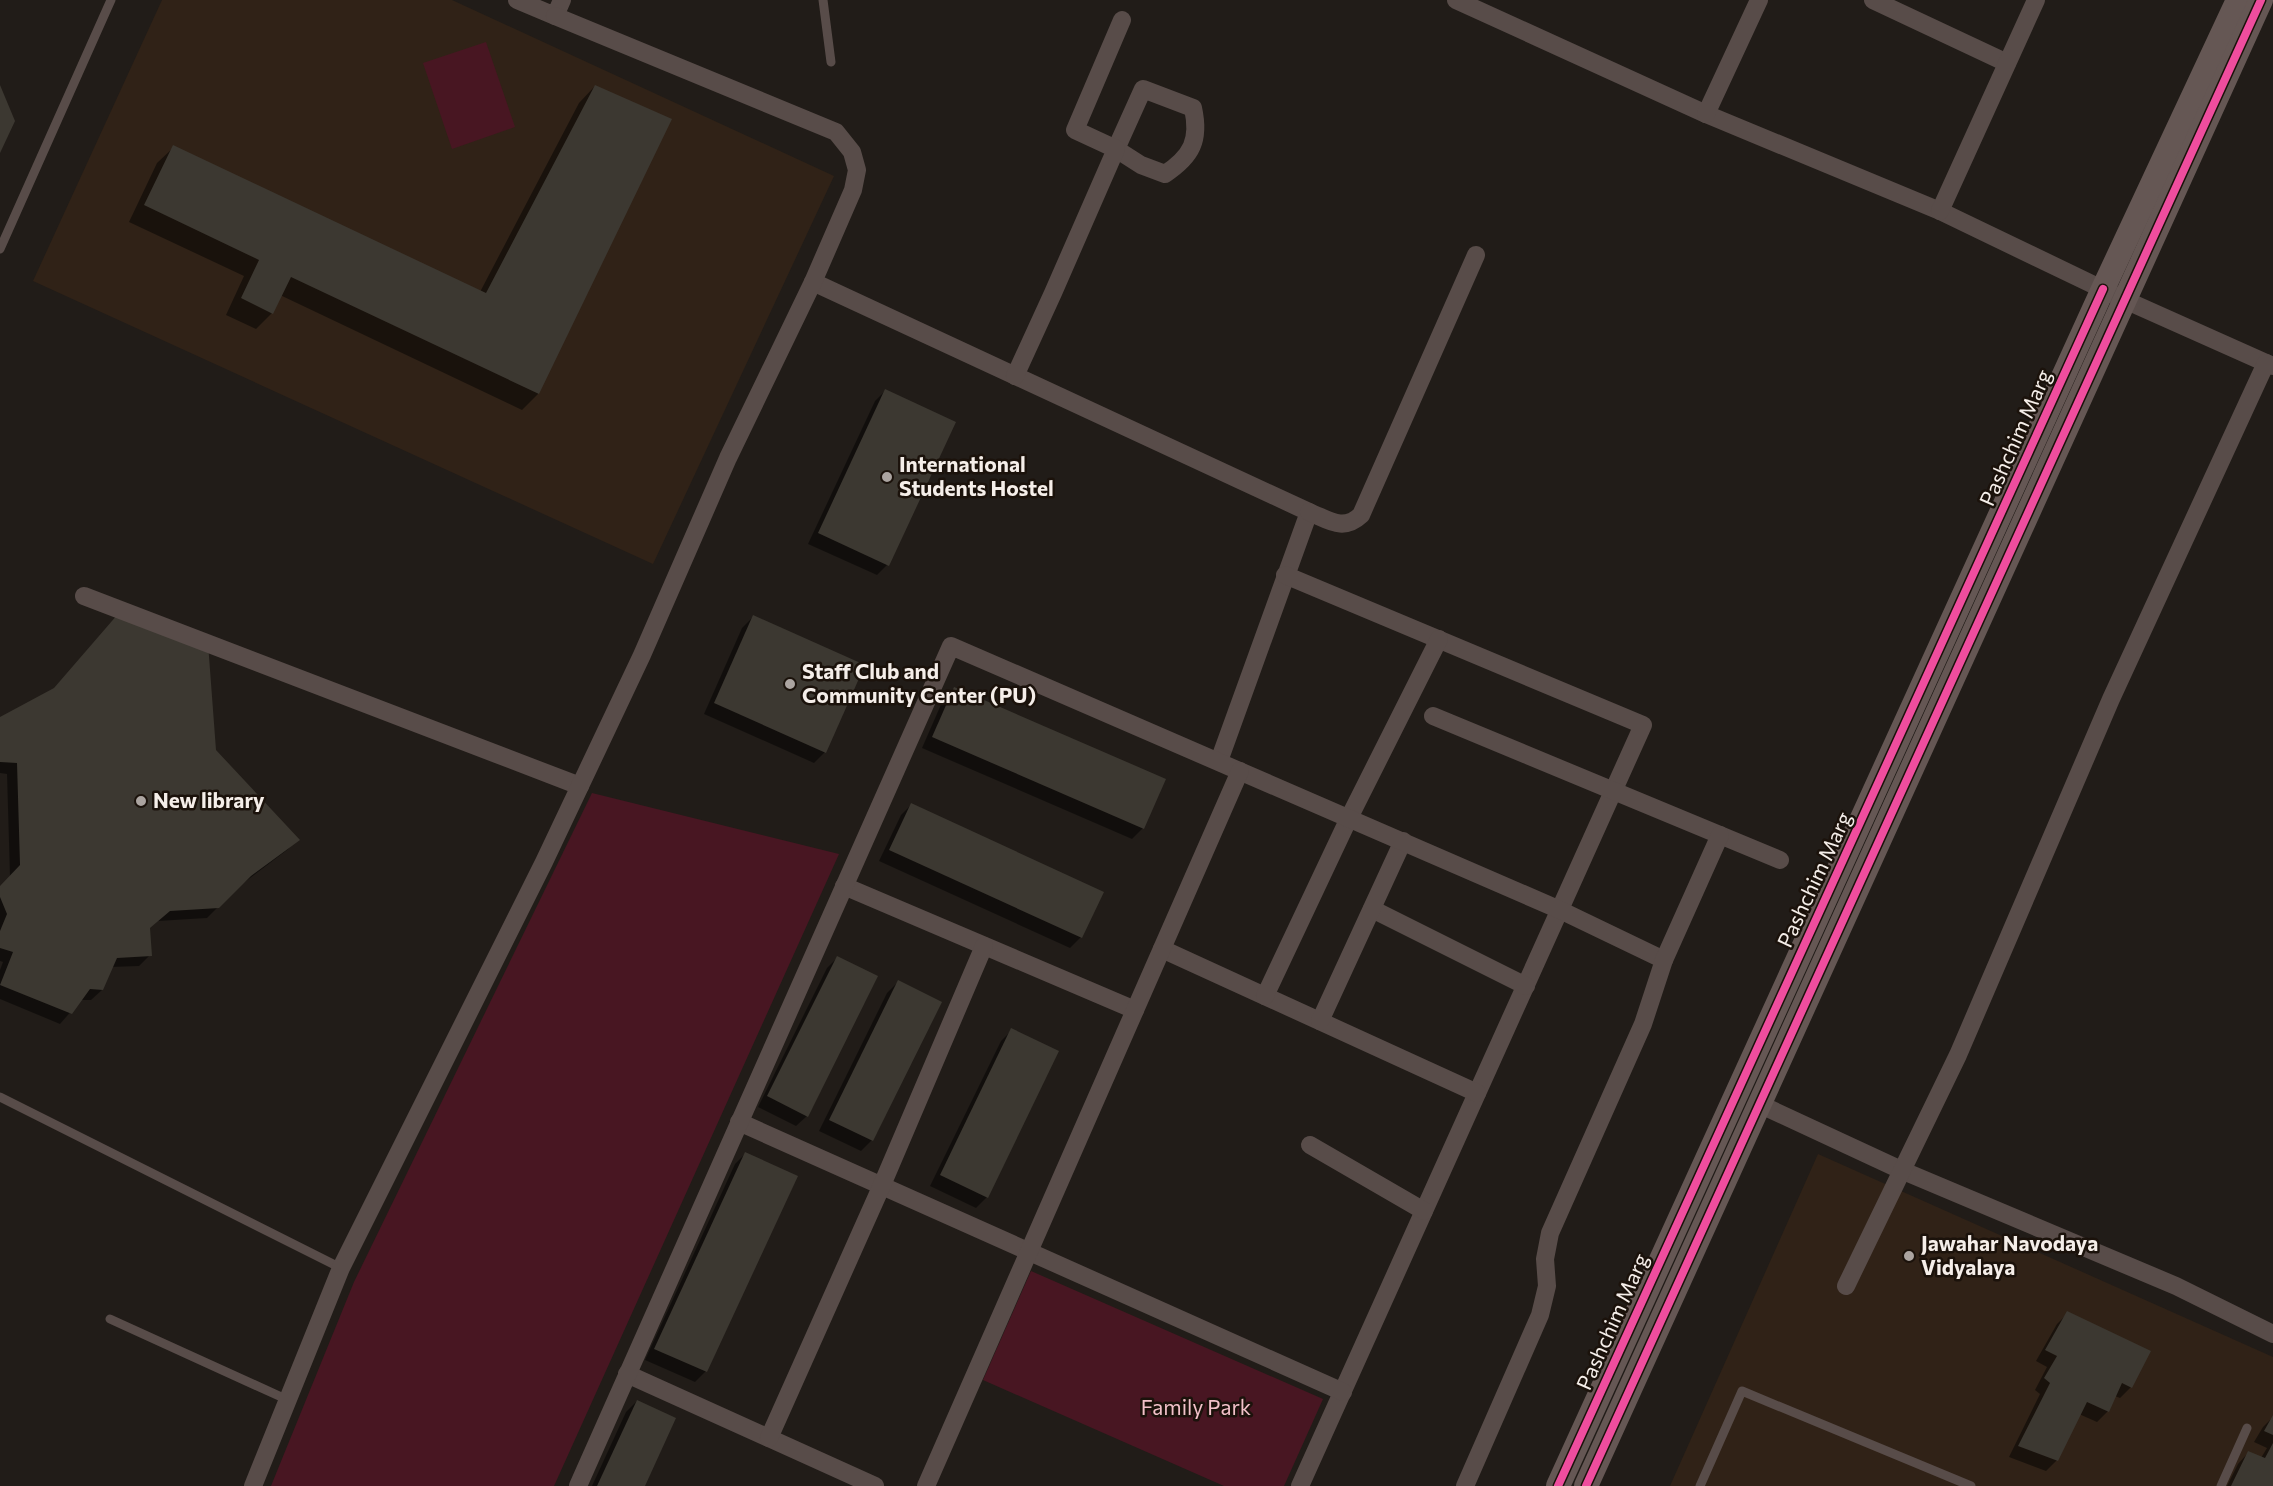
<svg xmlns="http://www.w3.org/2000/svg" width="2273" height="1486" viewBox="0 0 2273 1486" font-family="Commissioner,sans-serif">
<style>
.built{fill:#302217}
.green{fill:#481622}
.shadow{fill:#0007}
.building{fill:#3c3831}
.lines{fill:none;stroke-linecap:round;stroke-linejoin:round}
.service{stroke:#584c49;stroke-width:9}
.minor{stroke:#584c49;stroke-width:18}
.secondary{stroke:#655754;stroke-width:24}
.cycleway-casing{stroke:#1b120b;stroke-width:11}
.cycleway{stroke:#ef4d9e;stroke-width:8}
.poi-dot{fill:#aba4a0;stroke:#1b120b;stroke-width:2}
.labels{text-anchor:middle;stroke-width:5;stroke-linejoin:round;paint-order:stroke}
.street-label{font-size:21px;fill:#f5eee9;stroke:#1b120b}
.poi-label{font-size:21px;font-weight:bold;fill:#f5eee9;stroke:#1b120b;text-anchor:start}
.park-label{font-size:21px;fill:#f2c1c9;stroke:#1b120b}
</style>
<rect width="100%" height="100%" fill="#211c18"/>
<g class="built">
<polygon points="162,0 452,0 834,176 653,564 33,281"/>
<polygon points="1818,1154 2273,1357 2273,1486 1670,1486"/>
</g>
<g class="green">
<polygon points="486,42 515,127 452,149 423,63"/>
<polygon points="592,793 839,854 554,1486 271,1486 354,1282"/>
<polygon points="1031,1271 1323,1399 1284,1486 1224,1486 983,1380"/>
</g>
<g class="shadow">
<polygon points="595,86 538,394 522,410 280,295 272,313 256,329 226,315 244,276 129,222 157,163 174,147 480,292 579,103"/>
<polygon points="885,391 887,565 877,575 808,544 875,401"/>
<polygon points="753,617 825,752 814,763 704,714 742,628"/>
<polygon points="954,689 1143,828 1132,839 922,748 943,700"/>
<polygon points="0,719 214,751 297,840 287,850 238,887 207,918 158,921 148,929 150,955 139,966 111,967 102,990 91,1000 81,1000 60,1024 0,999 0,970 3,962 0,961 0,888 10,877 7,774 0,773"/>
<polygon points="911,805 1081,937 1070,948 879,861 901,815"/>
<polygon points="837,958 807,1116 796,1126 758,1107 827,968"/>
<polygon points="898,982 872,1140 861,1151 819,1131 887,993"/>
<polygon points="1012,1030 987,1197 976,1208 930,1186 1001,1041"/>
<polygon points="745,1154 706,1371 695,1382 645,1360 735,1164"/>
<polygon points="2068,1313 2131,1387 2120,1398 2115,1396 2108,1411 2097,1422 2079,1414 2057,1460 2046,1471 2009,1457 2040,1394 2035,1390 2047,1367 2036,1361 2057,1324"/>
<polygon points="637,1401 643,1486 592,1486 626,1412"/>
<polygon points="2273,1417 2273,1486 2227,1486 2238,1464 2248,1453 2261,1458 2267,1448 2254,1442 2263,1427"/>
</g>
<g class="building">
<polygon points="0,85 15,121 0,153"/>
<polygon points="595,85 672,119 539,394 291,277 273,314 241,298 259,260 144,205 173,145 486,293"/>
<polygon points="885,389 956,422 889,566 818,533"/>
<polygon points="118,614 208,643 216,750 300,840 251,876 219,908 170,911 150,928 152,956 117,958 103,990 90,989 72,1014 0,985 13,952 0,948 0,931 7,914 0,897 0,886 20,865 17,763 0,762 0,717 54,688"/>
<polygon points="753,615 865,665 826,753 714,703"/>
<polygon points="954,687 1166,779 1144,829 932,737"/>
<polygon points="911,803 1104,892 1082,938 889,850"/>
<polygon points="837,956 878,976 808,1117 767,1096"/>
<polygon points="898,980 942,1002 873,1141 829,1120"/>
<polygon points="1011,1028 1059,1051 988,1198 940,1175"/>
<polygon points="745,1152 798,1176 707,1372 654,1349"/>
<polygon points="2067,1311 2151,1351 2132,1388 2122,1383 2109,1412 2087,1402 2058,1461 2018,1446 2050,1383 2044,1378 2057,1356 2045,1350"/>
<polygon points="637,1400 676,1418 645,1486 597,1486"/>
<polygon points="2273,1415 2273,1435 2264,1431"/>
<polygon points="2273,1443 2273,1486 2231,1486 2248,1451 2265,1458"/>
</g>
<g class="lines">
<g class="service">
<polyline points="823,0 831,62"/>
<polyline points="0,249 111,0"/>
<polyline points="0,1097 341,1268"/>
<polyline points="110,1319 288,1400"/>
<polyline points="1700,1486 1742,1391 1971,1486"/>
<polyline points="2221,1486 2247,1428"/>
</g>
<g class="minor">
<polyline points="517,0 555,16 562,0"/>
<polyline points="1456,0 1706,114 1940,211 2125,300 2273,366"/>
<polyline points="1873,0 2007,63"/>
<path d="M1143,89l50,19c7,32 -1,48 -28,66l-24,-9 -25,-16z"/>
<polyline points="1706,114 1759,0"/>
<polyline points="1940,211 2036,0"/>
<polyline points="813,282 1309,512 1219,761"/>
<polyline points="1015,376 1053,293 1116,149 1075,130 1122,20"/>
<path d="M1309,512c20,8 34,20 52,3l115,-260"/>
<polyline points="1285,575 1643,725 1300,1486"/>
<polyline points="84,596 580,786"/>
<polyline points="1433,716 1780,860"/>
<polyline points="844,886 1135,1010"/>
<polyline points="1372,909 1526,986"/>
<polyline points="1162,949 1477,1093"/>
<polyline points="1265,996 1349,818 1439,639"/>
<polyline points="1320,1021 1403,841"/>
<polyline points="1759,1104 1901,1170 2176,1286 2273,1334"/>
<polyline points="739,1122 1343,1392"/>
<polyline points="1310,1145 1424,1211"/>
<polyline points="1846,1286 1958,1055 2111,699 2266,363"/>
<polyline points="627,1374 875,1486"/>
<polyline points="769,1438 882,1185 984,946"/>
<polyline points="253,1486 341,1268 544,862 642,655 728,458 813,282 853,190 857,170 852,152 836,132 555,16"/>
<polyline points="578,1486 951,646 1560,910 1664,960"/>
<polyline points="926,1486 1240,771"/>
<polyline points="1465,1486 1540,1315 1547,1286 1545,1259 1550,1233 1643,1024 1664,960 1720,835"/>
</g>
<g class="secondary">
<polyline points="1558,1486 2103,289 2238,0"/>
<polyline points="1586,1486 2261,0"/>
</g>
<g class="cycleway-casing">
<g id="cycleway">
<polyline points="1558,1486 2103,289"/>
<polyline points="1586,1486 2261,0"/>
</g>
</g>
<use href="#cycleway" class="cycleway"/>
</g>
<g class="poi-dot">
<circle cx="887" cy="477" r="6"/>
<circle cx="790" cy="684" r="6"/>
<circle cx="141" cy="801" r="6"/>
<circle cx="1909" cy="1256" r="6"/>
</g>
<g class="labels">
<g class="street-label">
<text transform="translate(2016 438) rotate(-66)" y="7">Pashchim Marg</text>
<text transform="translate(1815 880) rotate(-65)" y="7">Pashchim Marg</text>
<text transform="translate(1613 1322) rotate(-66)" y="7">Pashchim Marg</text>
</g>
<g class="poi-label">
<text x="899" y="472">International<tspan x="899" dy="24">Students Hostel</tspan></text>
<text x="802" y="679">Staff Club and<tspan x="802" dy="24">Community Center (PU)</tspan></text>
<text x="153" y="808">New library</text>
<text x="1921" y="1251">Jawahar Navodaya<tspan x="1921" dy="24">Vidyalaya</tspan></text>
</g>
<g class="park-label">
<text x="1196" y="1415">Family Park</text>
</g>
</g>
</svg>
